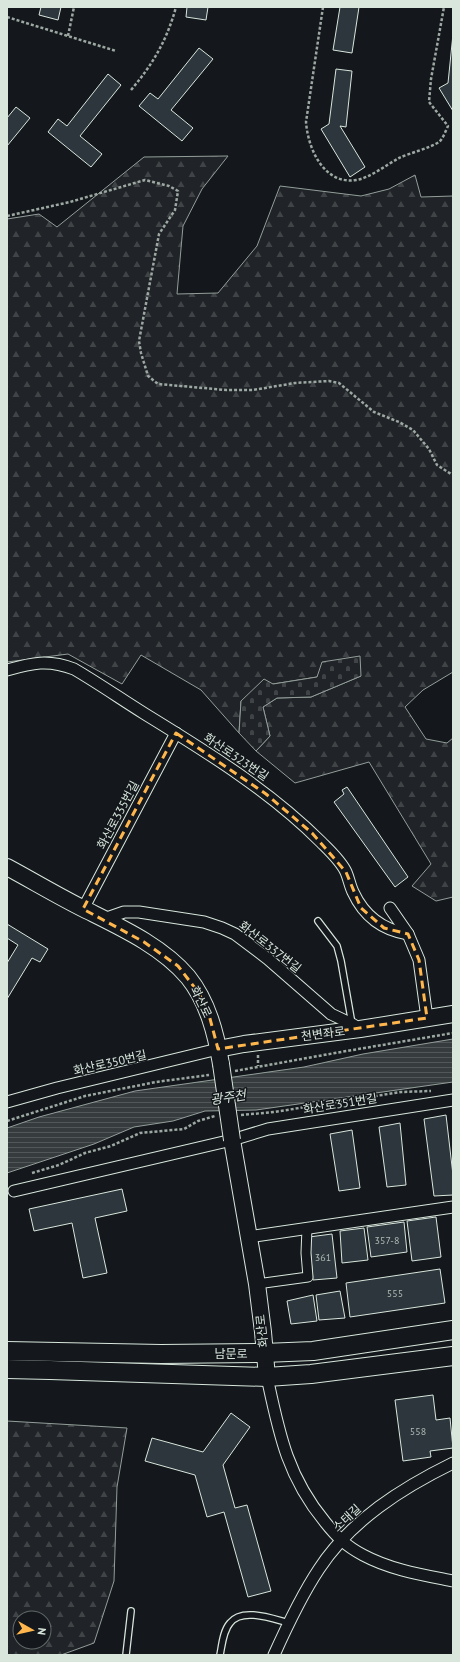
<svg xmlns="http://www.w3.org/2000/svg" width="460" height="1662" viewBox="0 0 460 1662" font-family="'PT Sans','Noto Sans KR',sans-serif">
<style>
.forest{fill:url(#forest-firs);stroke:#939e99;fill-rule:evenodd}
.cemetery{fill:url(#cemetery-stones);stroke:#939e99}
.water{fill:url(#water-rules);stroke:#939e99}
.building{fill:#2c363c;stroke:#d8e6dc}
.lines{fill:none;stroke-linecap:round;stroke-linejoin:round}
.service-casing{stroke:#d8e6dc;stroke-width:8}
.pedestrian-casing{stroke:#d8e6dc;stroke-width:11}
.minor-casing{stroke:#d8e6dc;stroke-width:13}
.secondary-casing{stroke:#d8e6dc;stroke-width:18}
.primary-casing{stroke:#d8e6dc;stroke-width:20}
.path{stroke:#9da8a2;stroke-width:2.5;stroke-dasharray:3 2;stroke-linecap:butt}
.service{stroke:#14181c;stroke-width:5.5}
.pedestrian{stroke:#14181c;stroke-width:9}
.minor{stroke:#14181c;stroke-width:11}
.secondary{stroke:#14181c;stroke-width:16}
.primary{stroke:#14181c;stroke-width:18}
.secondary-bridge-casing{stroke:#d8e6dc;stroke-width:18;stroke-linecap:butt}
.secondary-bridge{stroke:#14181c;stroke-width:16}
.marked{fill:none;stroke:#ffb74d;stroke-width:3;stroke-dasharray:8 5;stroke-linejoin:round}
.labels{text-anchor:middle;stroke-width:3;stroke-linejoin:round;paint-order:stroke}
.number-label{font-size:10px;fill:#adbab4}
.street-label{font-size:12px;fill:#d8e6dc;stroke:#14181c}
.water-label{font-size:13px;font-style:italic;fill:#d8e6dc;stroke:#14181c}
</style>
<defs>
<pattern id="forest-firs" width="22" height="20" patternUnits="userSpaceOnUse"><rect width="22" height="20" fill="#202428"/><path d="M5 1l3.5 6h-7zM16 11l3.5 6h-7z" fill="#404447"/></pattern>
<pattern id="cemetery-stones" width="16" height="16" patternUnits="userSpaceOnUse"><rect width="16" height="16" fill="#202428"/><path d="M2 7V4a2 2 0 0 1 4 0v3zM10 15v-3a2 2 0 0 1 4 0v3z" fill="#404447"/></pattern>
<pattern id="water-rules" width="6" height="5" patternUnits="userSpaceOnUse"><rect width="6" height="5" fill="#363b3e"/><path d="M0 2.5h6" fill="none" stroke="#525759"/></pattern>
</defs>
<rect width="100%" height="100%" fill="#14181c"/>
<g class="forest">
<polygon points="228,156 202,189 183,226 177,294 218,293 257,246 280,186 361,196 389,189 415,175 421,197 453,196 453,672 423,690 405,707 426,739 447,743 453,738 453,897 436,901 412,886 431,864 369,762 295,783 256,751 270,736 263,707 277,698 311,697 361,676 317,677 273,684 241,701 239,733 201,690 141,655 122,684 68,654 7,662 7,219 39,214 57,227 144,157"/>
<path d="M7,1421l120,7 -10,59 -3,94 -20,62 -33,12h-54zM20,1618h24v24h-24z"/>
</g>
<polygon class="cemetery" points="360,656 361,676 311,697 277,698 263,707 270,736 256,751 239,733 241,701 264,679 273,684 317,677 322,662"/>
<polygon class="water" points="453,1039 453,1082 256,1110 205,1111 173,1121 134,1127 94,1144 7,1173 7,1128 39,1117 135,1091 304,1067 363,1054"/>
<g class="building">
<polygon points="41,7 61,7 58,20 39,15"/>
<polygon points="187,7 208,7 206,20 186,17"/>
<polygon points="340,7 359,7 352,53 333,50"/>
<polygon points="453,34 453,111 439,88 448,83"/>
<polygon points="199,48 213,59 171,110 193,128 182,141 139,106 150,93 158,99"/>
<polygon points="336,69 352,71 346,127 340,126 365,167 350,177 321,129 329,124"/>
<polygon points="108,74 121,85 80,136 102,154 91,167 48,132 58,119 67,126"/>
<polygon points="16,107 30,118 7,146 7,118"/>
<polygon points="347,787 408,877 395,887 334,802 344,794 342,790"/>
<polygon points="7,924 48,949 40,962 32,958 7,999 7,963 18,945 7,938"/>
<polygon points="446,1115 453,1175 453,1195 434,1196 424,1119"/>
<polygon points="400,1123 406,1185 387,1187 379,1127"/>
<polygon points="352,1130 360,1188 339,1191 330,1134"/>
<polygon points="122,1189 127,1211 95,1218 107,1273 83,1278 72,1223 34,1231 29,1209"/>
<polygon points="436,1217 441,1257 412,1261 407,1221"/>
<polygon points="404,1222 407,1252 371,1257 367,1227"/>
<polygon points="364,1228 368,1260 342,1263 340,1231"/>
<polygon points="332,1234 337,1278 313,1280 309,1237"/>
<polygon points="440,1269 445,1303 350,1317 346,1283"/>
<polygon points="340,1291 345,1318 319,1320 316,1295"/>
<polygon points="313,1295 317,1321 291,1324 287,1301"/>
<polygon points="433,1395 436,1420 450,1418 453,1448 430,1451 431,1457 403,1461 395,1400"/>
<polygon points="231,1413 250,1427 223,1465 235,1508 247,1505 271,1591 248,1597 224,1512 207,1517 195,1475 145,1461 152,1438 203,1452"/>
</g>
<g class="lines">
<g class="service-casing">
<g id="service">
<polyline points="318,921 337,946 341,961 352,1024"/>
<polyline points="126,1655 131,1611"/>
<path d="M220,1655c2,-10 3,-24 10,-32 12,-16 43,-4 59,0"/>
</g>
</g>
<g class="pedestrian-casing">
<polyline id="pedestrian" points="257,1284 308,1277 306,1253 307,1228"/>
</g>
<g class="minor-casing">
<g id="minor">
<path d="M7,670c25,-7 41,-11 67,-1 24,14 47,30 71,45 62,38 125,77 176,128 9,9 20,19 25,30 3,7 4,14 7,20 11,24 30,38 55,42"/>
<polyline points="390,908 408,934 419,960 427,1018"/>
<polyline points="83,909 176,733"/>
<polyline points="104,919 124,912 139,912 204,922 222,928 235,934 268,959 331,1014 352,1024 360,1029"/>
<polyline points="7,1102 57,1088 218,1049"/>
<polyline points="14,1191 232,1140 268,1129 453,1100"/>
<polyline points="248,1237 453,1207"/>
<path d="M267,1377c12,56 20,99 58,145 12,15 21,24 38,33 28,15 60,20 90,26"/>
<path d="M274,1655c13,-29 27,-59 45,-86 32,-49 83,-81 134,-106"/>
</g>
</g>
<g class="secondary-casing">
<g id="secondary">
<path d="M7,867c26,14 51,29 77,42 36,18 78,37 104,68 20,25 28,57 33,87"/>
<polyline points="218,1049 244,1044 360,1029 453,1014"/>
<polyline points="232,1140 257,1284 263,1332 267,1377"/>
</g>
</g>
<g class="primary-casing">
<g id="primary">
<polyline points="7,1351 161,1354 264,1353 313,1351 453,1330"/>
<polyline points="7,1369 50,1370 267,1377 311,1374 453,1356"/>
</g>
</g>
<g class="path">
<path d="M323,7l-17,115c2,27 18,63 50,58 14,-2 30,-15 43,-22 11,-5 31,-10 40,-16 4,-3 7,-12 9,-16l-19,-24 2,-23 13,-72"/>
<polyline points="7,17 116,51"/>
<polyline points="68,36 74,7"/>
<path d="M131,90c22,-26 36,-50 45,-83"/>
<polyline points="7,216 70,202 145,180 169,186 178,191 175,210 159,234 139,341 141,353 148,376 158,384 226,390 253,390 295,383 329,381 339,383 374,412 399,422 413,430 429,449 437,465 451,474 453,473"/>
<polyline points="258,1055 258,1066"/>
<polyline points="235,1071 335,1053 453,1033"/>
<polyline points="241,1115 274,1112 401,1092 431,1091"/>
<polyline points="7,1121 85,1096 156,1082 209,1075"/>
<polyline points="32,1173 59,1165 85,1153 111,1146 140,1133 184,1129 198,1121 215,1116"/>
</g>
<use href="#service" class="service"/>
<use href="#pedestrian" class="pedestrian"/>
<use href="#minor" class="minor"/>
<use href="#secondary" class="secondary"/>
<use href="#primary" class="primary"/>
<g class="secondary-bridge-casing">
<polyline id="secondary-bridge" points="221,1064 232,1140"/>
</g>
<use href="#secondary-bridge" class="secondary-bridge"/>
</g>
<path class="marked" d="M176,733l90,61 46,39 34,39 15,36 23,20 24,6 11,26 8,58 -209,31 -10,-38 -10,-19 -20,-26 -34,-24 -61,-33z"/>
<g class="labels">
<g class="number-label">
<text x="387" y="1244">357-8</text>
<text x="323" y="1261">361</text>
<text x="395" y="1297">555</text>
<text x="418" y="1435">558</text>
</g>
<g class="street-label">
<text transform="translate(236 757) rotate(34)" y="4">화산로323번길</text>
<text transform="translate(118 815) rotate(-62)" y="4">화산로335번길</text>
<text transform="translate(270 947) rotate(38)" y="4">화산로337번길</text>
<text transform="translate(201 1002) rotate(64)" y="4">화산로</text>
<text transform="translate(323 1034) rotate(-7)" y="4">천변좌로</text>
<text transform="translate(110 1063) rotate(-13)" y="4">화산로350번길</text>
<text transform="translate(340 1104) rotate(-9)" y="4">화산로351번길</text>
<text transform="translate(262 1331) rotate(-96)" y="4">화산로</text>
<text x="231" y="1358">남문로</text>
<text transform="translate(347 1518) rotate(-43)" y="4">소태길</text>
</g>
<g class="water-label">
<text transform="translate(228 1097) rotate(-8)" y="5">광주천</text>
</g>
</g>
<rect width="460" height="1662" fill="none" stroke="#d8e6dc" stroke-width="16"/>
<g transform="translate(32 1630) rotate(98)"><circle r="19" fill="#14181c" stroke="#626a69"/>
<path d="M0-3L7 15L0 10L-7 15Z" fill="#ffb74d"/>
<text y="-6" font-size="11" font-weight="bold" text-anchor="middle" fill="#d8e6dc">N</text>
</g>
</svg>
